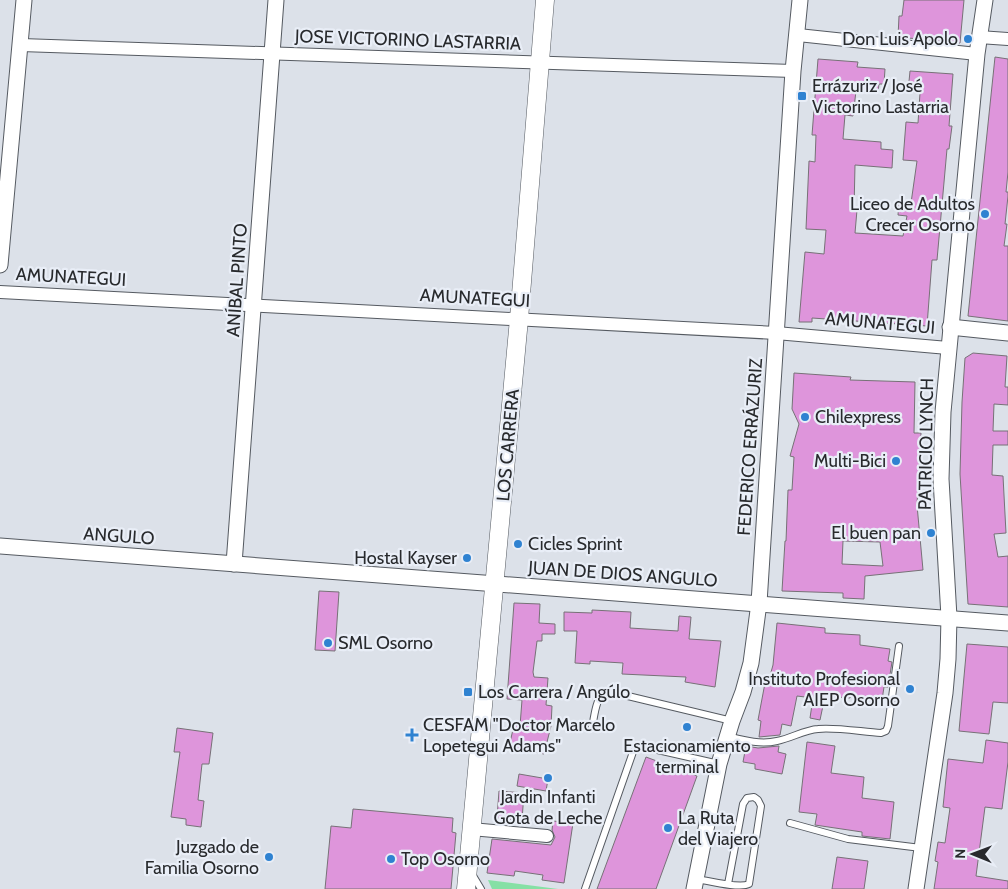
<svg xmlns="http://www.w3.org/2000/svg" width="1008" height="889" viewBox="0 0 1008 889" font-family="Cabin,sans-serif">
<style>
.green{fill:#86e0a5}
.building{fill:#de95db;stroke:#777177;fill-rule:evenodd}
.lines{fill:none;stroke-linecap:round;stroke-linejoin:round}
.service-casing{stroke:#555a61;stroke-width:8}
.minor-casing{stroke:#555a61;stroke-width:14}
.tertiary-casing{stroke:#555a61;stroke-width:17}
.secondary-casing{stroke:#555a61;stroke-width:19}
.service{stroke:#fff;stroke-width:6}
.minor{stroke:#fff;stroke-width:12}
.tertiary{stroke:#fff;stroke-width:15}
.secondary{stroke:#fff;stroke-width:18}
.poi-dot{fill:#2f82d1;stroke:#e9eef7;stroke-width:2}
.labels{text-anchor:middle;stroke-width:4.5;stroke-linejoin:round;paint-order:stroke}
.poi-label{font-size:18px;fill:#282a2d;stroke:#e9eef7;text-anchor:start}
.street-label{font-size:18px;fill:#282a2d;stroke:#e9eef7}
</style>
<rect width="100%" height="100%" fill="#dce1e9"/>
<polygon class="green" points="488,880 558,889 492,889"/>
<g class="building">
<polygon points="904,0 964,0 960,43 898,37 899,16 902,16"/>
<polygon points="995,57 1008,59 1008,172 1006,192 1008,192 1008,196 1005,224 1007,224 1004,246 1008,246 1008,321 968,316"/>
<polygon points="818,59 858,62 857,67 885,69 884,84 879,84 878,93 856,91 853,116 845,115 843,139 881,142 881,149 893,150 892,168 855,165 854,210 857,210 855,233 903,236 907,216 898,215 899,202 911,203 917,161 903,160 906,122 918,123 920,93 908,92 910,71 953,74 949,126 952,126 949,149 947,149 937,260 932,260 927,326 812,318 812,322 799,322 805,252 824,254 826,230 806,229 809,161 815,162 816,135 812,135"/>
<polygon points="973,353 1007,356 1005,387 1008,387 1008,405 994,404 993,431 1008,431 1008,445 993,445 992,475 1003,476 1006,533 994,534 998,557 1008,556 1008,607 968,604 960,474 962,402 965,358"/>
<path d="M794,373l57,4 -1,3 65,2 -1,51h7l-4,72 6,65 -58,6 -1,23 -21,-1v-5l-61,-2 3,-50h1l2,-51h4l2,-33 -4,-1 9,-32 -7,-15zM843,541l37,1 3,24 -41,-2z"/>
<polygon points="319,591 339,592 335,651 315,650"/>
<polygon points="514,603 540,604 539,623 555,624 555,634 542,634 542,641 537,641 533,672 534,677 548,678 546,705 552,706 551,726 544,754 509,747 514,725 520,726 522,700 507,699"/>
<polygon points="592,610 631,612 630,628 678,631 679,616 691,617 689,639 721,641 715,687 685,682 686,677 622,674 623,663 590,661 590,664 575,663 577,631 564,631 564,612 592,613"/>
<polygon points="777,623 825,628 825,633 860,635 860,645 890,649 888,661 892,662 888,687 884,687 882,700 850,696 850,698 825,696 820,720 810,718 813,698 797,696 791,726 782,724 780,735 759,737 761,721 758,720 765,683 768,683 773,665"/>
<polygon points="967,644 1008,647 1008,703 993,702 989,734 959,731"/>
<polygon points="177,728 213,733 209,764 202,764 198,800 204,801 201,827 186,825 186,819 171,817 180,752 174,752"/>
<polygon points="986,740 1008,743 1008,762 1002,809 985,807 976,876 1008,881 1008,889 934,889 938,862 935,861 938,842 945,843 950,808 943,807 948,759 983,763"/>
<polygon points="807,742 835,746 831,773 864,777 862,798 894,802 890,839 862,836 862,832 815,825 817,814 799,812"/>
<polygon points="746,746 758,748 779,746 778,752 786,754 782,774 755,769 755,764 743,762"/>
<polygon points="646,757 697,776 656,889 597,889"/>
<polygon points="519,774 548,779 546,791 517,786"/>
<polygon points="499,791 524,793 522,820 497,818"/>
<polygon points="353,809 453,818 452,832 456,833 451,889 325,889 331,826 351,828"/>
<polygon points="553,821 573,823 564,883 542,880 543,875 515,871 514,876 487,873 492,839 551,845 555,837 552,830"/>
<polygon points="837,857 868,861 864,889 832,889"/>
</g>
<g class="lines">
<g class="service-casing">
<g id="service">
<path d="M592,727c3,-12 3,-30 15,-36l125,30"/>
<path d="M727,736c16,4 33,9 50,5 15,-3 27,-11 41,-12 17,-2 45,3 63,4l5,-2 2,-5 11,-80"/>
<polyline points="790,823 848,839 921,848"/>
<polyline points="472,874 481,889"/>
<path d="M697,879c12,2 43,10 52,5l12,-78 -3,-6 -4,-3 -7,1 -4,6 -15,80"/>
<polyline points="585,889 633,752 640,746 719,764"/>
</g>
</g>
<g class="minor-casing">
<g id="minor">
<polyline points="798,35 977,54"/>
<polyline points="979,37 1008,39"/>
<polyline points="21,45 793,71"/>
<polyline points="0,292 776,333 948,348"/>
<polyline points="471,829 547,836"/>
</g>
</g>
<g class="tertiary-casing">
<g id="tertiary">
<polyline points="0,265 24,0"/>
<polyline points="950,327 1008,333"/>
<polyline points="0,546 1008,623"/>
<polyline points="234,564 276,0"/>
<polyline points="694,889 719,764 732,721 743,692 751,663 759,603 793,71 800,0"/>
<polyline points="916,889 945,693 948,659 949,617 941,479 943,412 977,54 985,0"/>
</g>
</g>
<g class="secondary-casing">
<polyline id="secondary" points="466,889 519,319 545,0"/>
</g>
<use href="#service" class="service"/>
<use href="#minor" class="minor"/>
<use href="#tertiary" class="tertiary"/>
<use href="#secondary" class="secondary"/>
</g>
<g class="poi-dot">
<circle cx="968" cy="39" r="5"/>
<rect x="797" y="91" width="10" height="10" rx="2.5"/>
<circle cx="985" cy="214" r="5"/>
<circle cx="805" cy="417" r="5"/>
<circle cx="896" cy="461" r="5"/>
<circle cx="931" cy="533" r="5"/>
<circle cx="518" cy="544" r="5"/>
<circle cx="467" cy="558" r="5"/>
<circle cx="328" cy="643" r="5"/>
<circle cx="910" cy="689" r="5"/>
<rect x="463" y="687" width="10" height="10" rx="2.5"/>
<circle cx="687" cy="727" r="5"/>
<path d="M409.5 727.5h5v5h5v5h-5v5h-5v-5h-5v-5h5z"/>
<circle cx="548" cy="778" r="5"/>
<circle cx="668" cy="828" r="5"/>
<circle cx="269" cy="857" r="5"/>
<circle cx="391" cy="859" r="5"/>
</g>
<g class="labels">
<g class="poi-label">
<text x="958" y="45" text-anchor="end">Don Luis Apolo</text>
<text x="812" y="92">Errázuriz / José<tspan x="812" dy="21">Victorino Lastarria</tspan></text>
<text x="975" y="210" text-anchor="end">Liceo de Adultos<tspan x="975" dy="21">Crecer Osorno</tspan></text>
<text x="815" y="423">Chilexpress</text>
<text x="886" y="467" text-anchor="end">Multi-Bici</text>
<text x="921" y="539" text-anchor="end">El buen pan</text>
<text x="528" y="550">Cicles Sprint</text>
<text x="457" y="564" text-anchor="end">Hostal Kayser</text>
<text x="338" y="649">SML Osorno</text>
<text x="900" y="685" text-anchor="end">Instituto Profesional<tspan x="900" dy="21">AIEP Osorno</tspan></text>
<text x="478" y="698">Los Carrera / Angúlo</text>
<text x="423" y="731">CESFAM "Doctor Marcelo<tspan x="423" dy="21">Lopetegui Adams"</tspan></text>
<text x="687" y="752" text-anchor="middle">Estacionamiento<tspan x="687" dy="21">terminal</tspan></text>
<text x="548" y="803" text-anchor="middle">Jardin Infanti<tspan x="548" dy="21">Gota de Leche</tspan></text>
<text x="678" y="824">La Ruta<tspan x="678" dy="21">del Viajero</tspan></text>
<text x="259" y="853" text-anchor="end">Juzgado de<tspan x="259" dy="21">Familia Osorno</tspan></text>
<text x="401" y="865">Top Osorno</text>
</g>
<g class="street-label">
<text transform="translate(408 40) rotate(2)" y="6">JOSE VICTORINO LASTARRIA</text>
<text transform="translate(71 277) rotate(3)" y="6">AMUNATEGUI</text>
<text transform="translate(237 280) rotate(-86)" y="6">ANÍBAL PINTO</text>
<text transform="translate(475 298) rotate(3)" y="6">AMUNATEGUI</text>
<text transform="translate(880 323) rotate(5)" y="6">AMUNATEGUI</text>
<text transform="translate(926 444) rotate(-89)" y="6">PATRICIO LYNCH</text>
<text transform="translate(508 445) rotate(-85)" y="6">LOS CARRERA</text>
<text transform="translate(750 447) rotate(-86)" y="6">FEDERICO ERRÁZURIZ</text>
<text transform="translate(119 536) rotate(4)" y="6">ANGULO</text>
<text transform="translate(623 574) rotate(4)" y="6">JUAN DE DIOS ANGULO</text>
</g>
</g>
<g transform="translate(973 854) rotate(271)" stroke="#e9eef7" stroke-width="4" paint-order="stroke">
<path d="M0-4L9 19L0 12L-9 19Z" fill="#282a2d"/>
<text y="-8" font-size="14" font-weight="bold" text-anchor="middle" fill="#282a2d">N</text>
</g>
</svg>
